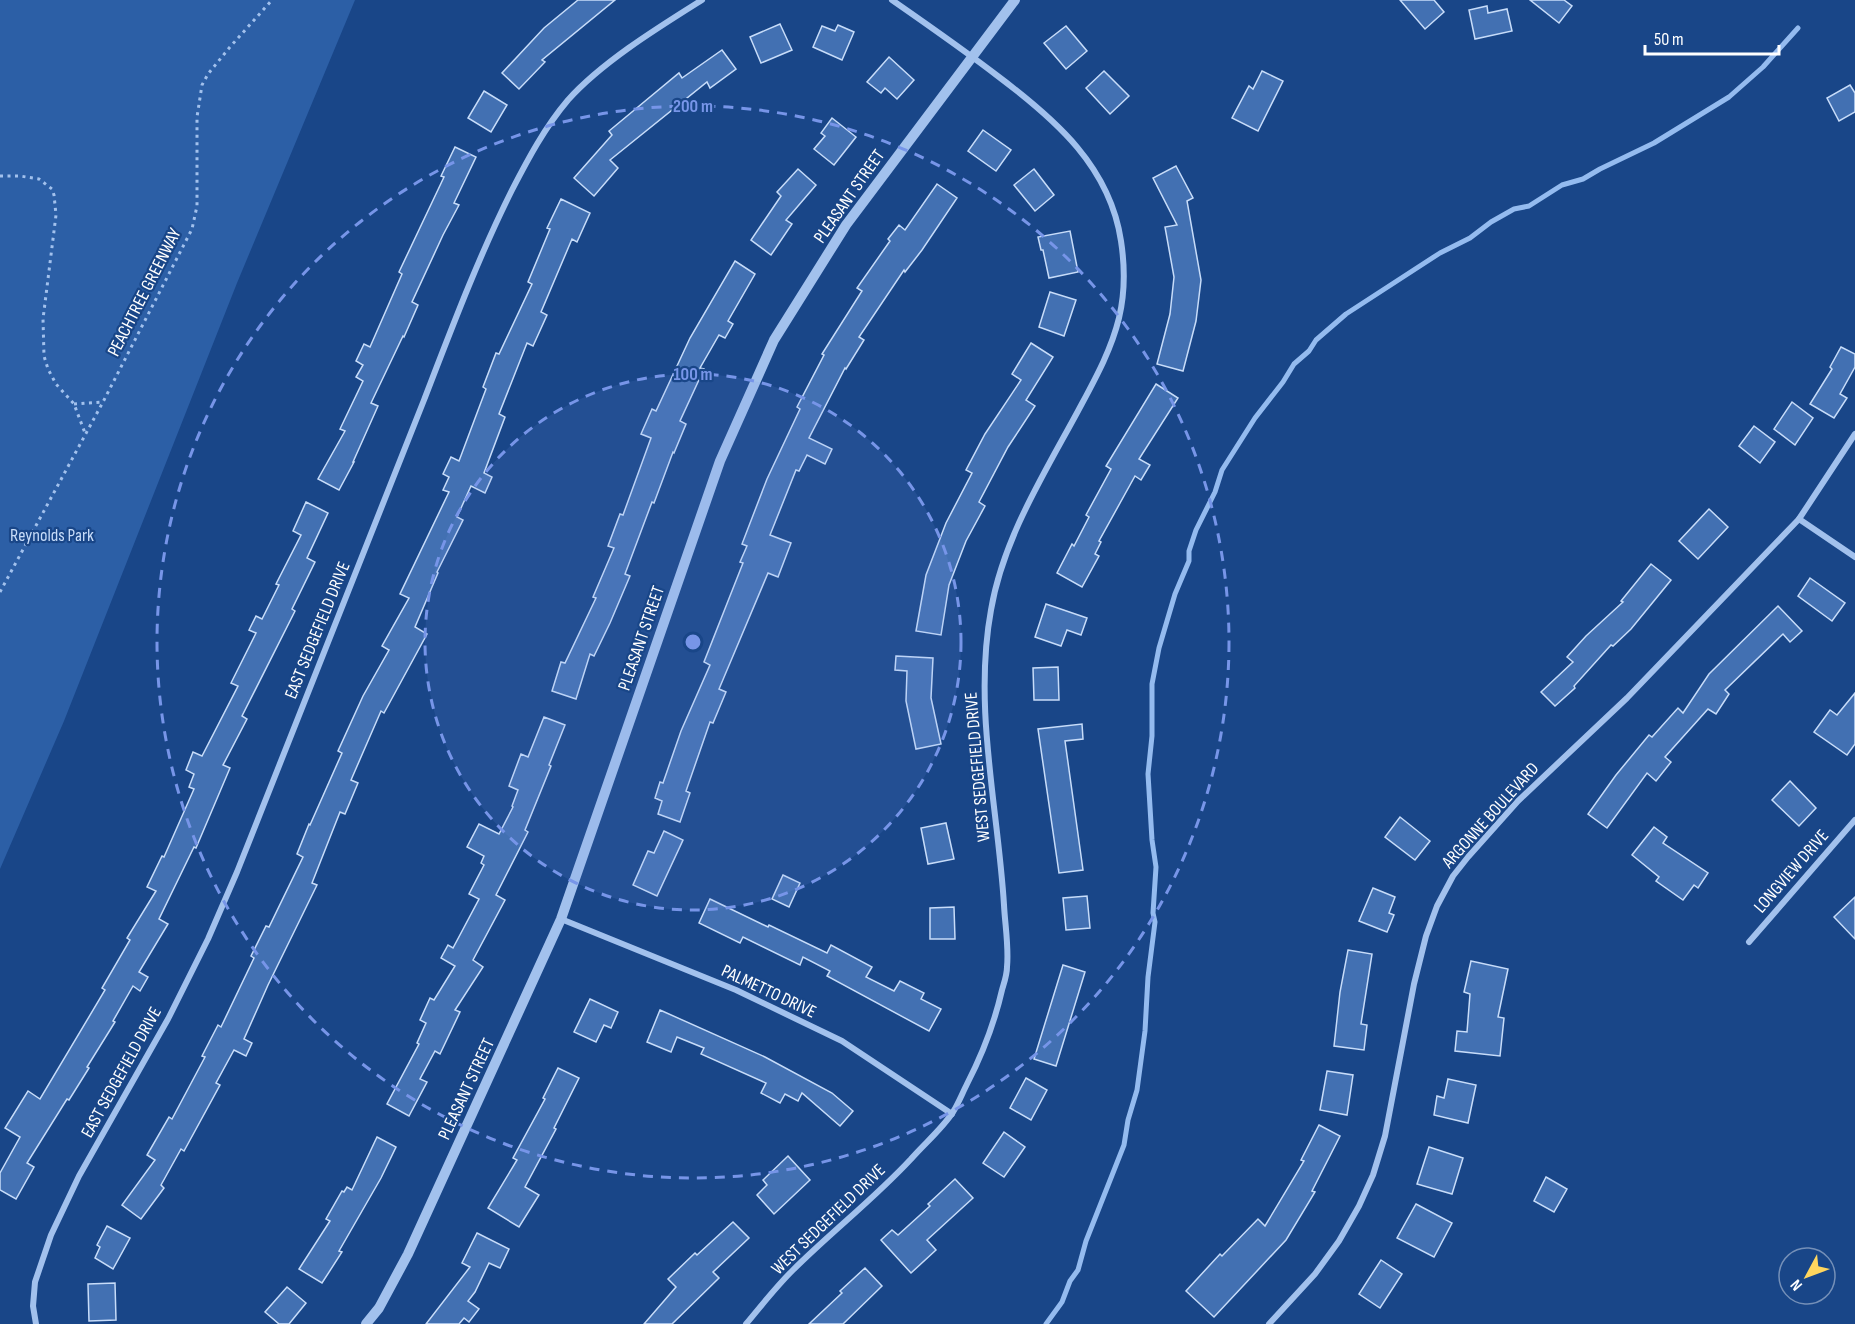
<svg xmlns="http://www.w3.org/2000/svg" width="1855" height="1324" viewBox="0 0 1855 1324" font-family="'Sofia Sans Condensed',sans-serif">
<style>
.green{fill:#2c5fa6}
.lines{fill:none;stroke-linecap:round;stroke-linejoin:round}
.stream{stroke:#94bbef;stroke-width:5}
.building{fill:#4270b2;stroke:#c7dcf9;stroke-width:1.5}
.path{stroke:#a2c1ed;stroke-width:3;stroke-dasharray:3 4.5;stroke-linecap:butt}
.minor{stroke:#a2c1ed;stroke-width:6}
.tertiary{stroke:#a2c1ed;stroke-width:10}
.ring{fill:none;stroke:#7795e8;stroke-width:3;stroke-dasharray:10 8}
.labels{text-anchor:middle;stroke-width:4.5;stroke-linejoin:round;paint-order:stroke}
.street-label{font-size:18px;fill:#fff;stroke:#194688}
.park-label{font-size:18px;fill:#c7dcf9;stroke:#194688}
.centre{fill:#7795e8;stroke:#194688;stroke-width:3}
.ring-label{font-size:18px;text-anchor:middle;font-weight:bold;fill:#7795e8;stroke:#194688;stroke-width:4.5;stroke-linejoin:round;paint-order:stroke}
</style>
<rect width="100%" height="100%" fill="#194688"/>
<polygon class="green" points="0,0 355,0 237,283 64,721 0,869"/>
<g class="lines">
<polyline class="stream" points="1046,1324 1062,1302 1070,1281 1078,1270 1086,1241 1124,1145 1128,1120 1137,1090 1145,1031 1148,977 1155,922 1153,913 1156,867 1152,840 1148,774 1152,736 1152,684 1159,648 1175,594 1189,561 1189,551 1196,530 1215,492 1222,470 1255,418 1283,382 1294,364 1309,351 1316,340 1346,314 1440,253 1470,238 1491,222 1514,209 1529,206 1562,185 1583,179 1600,169 1654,143 1729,97 1763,67 1798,28"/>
</g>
<g class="building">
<polygon points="578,0 615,0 542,60 545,62 519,89 502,73 544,28"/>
<polygon points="1400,0 1434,0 1444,12 1425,29"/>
<polygon points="1530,0 1564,0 1572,6 1559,23"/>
<polygon points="1487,6 1488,13 1507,9 1512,31 1475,39 1469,10"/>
<polygon points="780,24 792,50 761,63 750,37"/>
<polygon points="838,25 854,32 842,60 813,47 822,26 835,31"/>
<polygon points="1066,26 1087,51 1066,69 1044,43"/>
<polygon points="722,50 736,69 710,88 707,82 610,160 618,168 594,196 574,178 612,135 609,131 679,73 682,78"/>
<polygon points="889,57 914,80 897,99 885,88 881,93 867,82"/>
<polygon points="1104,71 1129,96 1110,114 1086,88"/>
<polygon points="1262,71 1283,81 1258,131 1232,118 1249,86 1253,89"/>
<polygon points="1850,85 1855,93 1855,112 1839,121 1827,98"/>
<polygon points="484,91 507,105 491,132 468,118"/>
<polygon points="832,118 856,137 834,165 814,149 825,136 821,133"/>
<polygon points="983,130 1011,150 996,171 968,151"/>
<polygon points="455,147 476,157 454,203 459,205 443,235 412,302 418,305 404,337 403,336 371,403 378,406 353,462 354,462 339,490 318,479 345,431 340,429 363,381 356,377 363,365 356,361 364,344 370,347 402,274 399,272 444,177 441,176"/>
<polygon points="1176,166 1193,198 1187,201 1201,280 1196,321 1183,371 1157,364 1170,314 1174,277 1165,227 1177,225 1153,178"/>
<polygon points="798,169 816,185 786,220 792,224 771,255 751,240 781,196 777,192"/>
<polygon points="1034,169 1054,195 1035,211 1014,185"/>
<polygon points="937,184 957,198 922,250 905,272 904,270 859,337 864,340 846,369 845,368 809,438 832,449 825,464 807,455 799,471 796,470 770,535 791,543 778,577 768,573 719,689 726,692 713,723 710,722 686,791 690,793 680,822 658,814 662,801 655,798 660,782 663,783 681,731 710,665 704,662 743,563 740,562 747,546 742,544 767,479 800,409 797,407 824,355 822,354 862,291 857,288 890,241 888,239 899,225 905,230"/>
<polygon points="561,199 590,213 577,242 572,239 541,312 547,315 533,346 527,343 499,414 505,417 484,473 492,477 485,493 471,486 457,517 463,520 437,572 438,573 415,627 427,634 384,713 381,711 351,780 358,783 345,814 340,812 312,883 317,885 268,985 244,1039 252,1043 246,1056 234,1050 216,1083 220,1085 184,1151 181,1149 161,1185 164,1188 141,1219 122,1205 155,1160 147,1155 169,1117 172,1119 205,1057 202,1056 218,1025 221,1027 254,958 251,956 266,926 269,927 303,857 297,854 309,824 310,825 342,753 338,751 363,696 389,650 382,646 409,598 400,594 449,492 443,490 449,477 443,474 451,457 459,461 486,389 483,387 496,353 499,354 532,284 528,282 550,229 547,228"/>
<polygon points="1070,231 1078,272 1049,278 1043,250 1041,250 1038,237"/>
<polygon points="735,261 755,274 728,321 733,324 725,338 719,335 700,368 704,369 680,421 686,424 674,453 673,452 654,503 652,502 625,574 630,576 610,623 594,656 590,654 576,699 552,691 561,662 565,663 596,598 593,597 614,548 608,546 620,514 623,515 651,438 641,434 652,409 656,411 690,338"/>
<polygon points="1050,292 1076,300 1064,336 1039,327"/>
<polygon points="1031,343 1053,357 1026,400 1035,406 1008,447 979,502 985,506 966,541 949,585 941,635 916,631 926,575 946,523 972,473 966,470 985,434 1021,380 1012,374"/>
<polygon points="1841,347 1855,354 1855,367 1840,394 1847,398 1834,418 1810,404 1832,369 1830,367"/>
<polygon points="1156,384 1178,398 1139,459 1150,465 1141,480 1135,476 1099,541 1101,542 1095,554 1099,556 1082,587 1057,573 1072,544 1074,546 1089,517 1086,515 1111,469 1106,466"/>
<polygon points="1792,402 1813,418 1795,445 1774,429"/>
<polygon points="1754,426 1775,442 1760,463 1739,446"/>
<polygon points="306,502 328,513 307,558 315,562 292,609 295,611 242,716 247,719 223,765 230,768 196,848 194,847 159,919 168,924 139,972 148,977 140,991 133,986 113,1021 115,1022 87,1067 89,1068 69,1100 67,1099 27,1163 34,1167 16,1199 0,1190 0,1173 20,1137 5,1128 28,1091 40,1099 105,990 102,988 130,940 127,938 156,891 147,887 162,856 164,857 194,789 189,787 194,774 186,770 193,752 202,756 238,686 231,683 256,633 249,630 256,616 262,619 279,585 276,584 301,535 293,531"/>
<polygon points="1709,509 1728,527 1698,559 1679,541"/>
<polygon points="1651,564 1671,580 1631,629 1613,646 1611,645 1574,686 1575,688 1555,706 1541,692 1573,662 1567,657 1586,636 1623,602 1621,601"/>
<polygon points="1810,578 1845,603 1832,621 1798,596"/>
<polygon points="1046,604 1087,618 1081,635 1067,630 1061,646 1035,637"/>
<polygon points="1778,606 1802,631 1790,642 1783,634 1725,690 1729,694 1716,714 1708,709 1665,757 1671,762 1656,781 1647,773 1607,828 1588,814 1616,775 1649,735 1652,737 1678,708 1683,713 1709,674"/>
<polygon points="896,656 933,658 931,698 941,744 916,749 906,701 907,671 895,670"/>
<polygon points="1058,667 1059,700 1034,700 1033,668"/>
<polygon points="1855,693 1855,744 1847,755 1814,732 1830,710 1837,715"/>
<polygon points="544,717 565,725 549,765 551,766 525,830 528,832 496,895 505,900 473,960 483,967 455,1010 460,1012 440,1054 435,1051 420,1079 427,1082 409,1116 387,1104 419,1044 417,1043 426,1023 420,1020 430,998 434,1000 455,966 441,958 448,945 453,948 479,899 469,894 484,865 481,863 484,856 467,847 479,824 499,834 513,807 512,806 518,790 509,786 521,754 528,757"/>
<polygon points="1082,724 1083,739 1065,741 1083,870 1059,873 1038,729"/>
<polygon points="1790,781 1816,808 1799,826 1772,800"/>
<polygon points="1400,817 1430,841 1415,860 1385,837"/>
<polygon points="946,823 954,859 928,864 921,828"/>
<polygon points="1654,827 1667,837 1663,843 1708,873 1698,888 1694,885 1683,900 1656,881 1659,877 1632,855"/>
<polygon points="664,831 683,840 657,896 633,885 648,851 654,853"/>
<polygon points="783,875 800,883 789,907 772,899"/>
<polygon points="1373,888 1395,897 1389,913 1394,915 1387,932 1359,921"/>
<polygon points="1087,896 1090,928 1066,930 1063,898"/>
<polygon points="1855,897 1855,939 1834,917"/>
<polygon points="710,899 768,927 769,925 827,953 831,945 872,967 866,977 894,991 900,981 924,993 921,999 941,1009 929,1031 827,976 830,971 803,957 800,965 743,937 740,943 699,923"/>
<polygon points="954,907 955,939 930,939 930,908"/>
<polygon points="1348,950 1372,954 1361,1024 1367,1025 1364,1050 1334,1046 1340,992"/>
<polygon points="1471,961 1508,969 1498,1017 1504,1018 1500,1056 1455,1051 1457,1031 1467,1032 1470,994 1464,992"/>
<polygon points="1063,965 1085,972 1056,1066 1034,1059"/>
<polygon points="590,999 618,1012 611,1028 604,1025 596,1042 574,1032"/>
<polygon points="660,1010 765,1057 832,1093 853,1111 840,1126 802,1093 798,1101 785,1094 780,1103 761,1093 766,1083 701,1054 704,1048 677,1037 671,1052 647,1042"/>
<polygon points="558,1068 579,1078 554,1128 556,1129 525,1187 539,1195 519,1227 488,1208 517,1160 513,1158 545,1099 543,1098"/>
<polygon points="1327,1071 1353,1075 1347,1115 1320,1110"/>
<polygon points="1026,1078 1047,1090 1031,1120 1010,1108"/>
<polygon points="1448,1079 1476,1085 1468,1123 1434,1115 1437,1096 1444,1098"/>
<polygon points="1319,1125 1340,1136 1312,1191 1315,1192 1286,1240 1214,1317 1186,1291 1220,1254 1222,1256 1258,1219 1265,1226 1304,1161 1301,1160"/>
<polygon points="1004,1132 1025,1147 1004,1177 983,1163"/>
<polygon points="377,1137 396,1147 381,1178 339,1251 342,1252 322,1283 299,1269 330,1221 326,1219 342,1191 344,1192 347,1187 352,1190"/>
<polygon points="1429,1147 1463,1158 1452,1194 1417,1184"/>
<polygon points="788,1156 810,1180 774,1214 757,1195 767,1185 763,1180"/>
<polygon points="1546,1177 1567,1189 1554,1212 1534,1201"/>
<polygon points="955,1179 973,1198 927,1240 936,1250 911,1273 881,1240 892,1230 898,1235 930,1206 928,1204"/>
<polygon points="1416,1204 1452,1223 1434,1257 1397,1238"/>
<polygon points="733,1222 749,1238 713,1272 719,1278 672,1324 644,1324 676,1287 668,1279 695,1253 697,1255"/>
<polygon points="107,1226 130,1238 113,1269 95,1258 100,1247 97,1245"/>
<polygon points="477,1233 509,1249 500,1268 489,1263 475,1292 468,1301 479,1309 469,1322 464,1318 459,1324 426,1324 470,1267 462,1263"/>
<polygon points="1381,1260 1402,1274 1380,1308 1359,1294"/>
<polygon points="865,1268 882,1286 843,1324 809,1324 842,1293 840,1291"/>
<polygon points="115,1283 116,1320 89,1321 88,1284"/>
<polygon points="287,1287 306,1303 289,1324 279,1324 265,1312"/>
</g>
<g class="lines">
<g class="path">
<polyline points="0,176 20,176 39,179 52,189 54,195 56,215 43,319 44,356 48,369 56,384 74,404 85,433"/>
<polyline points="74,404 103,402"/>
<polyline points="0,592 103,402 192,229 197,206 197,117 202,85 208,74 230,47 272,0"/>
</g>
<g class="minor">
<polyline points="1799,519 1855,557"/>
<polyline points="561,919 736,990 842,1041 952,1114"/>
<polyline points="1749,942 1855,820"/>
<path d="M36,1324l-3,-18 2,-24 16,-47 28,-59 89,-157 40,-80 29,-67c62,-158 125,-315 187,-472 27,-70 54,-142 88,-210 16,-31 33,-63 56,-90 34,-38 91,-73 134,-100"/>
<path d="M746,1324c15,-18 30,-37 46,-53 39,-39 82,-72 119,-112 13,-15 31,-30 42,-47 5,-8 9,-18 14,-28 16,-31 27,-59 35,-94 2,-7 5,-15 5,-23 2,-20 -2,-42 -3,-62 -6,-98 -31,-197 -13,-295 12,-71 53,-136 87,-199 16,-30 33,-60 41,-93 6,-25 6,-51 2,-77 -11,-74 -65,-121 -122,-164 -35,-27 -71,-52 -107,-77"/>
<polyline points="1269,1324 1315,1274 1339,1241 1359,1206 1373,1175 1385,1136 1414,984 1426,936 1437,906 1453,876 1468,857 1518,801 1627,698 1799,519 1855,434"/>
</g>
<polyline class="tertiary" points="366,1324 379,1308 408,1254 561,919 720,461 774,340 846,225 1015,0"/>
</g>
<circle cx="693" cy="642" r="268" fill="#7795e8" fill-opacity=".12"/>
<g class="ring">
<circle cx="693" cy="642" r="268"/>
<circle cx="693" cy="642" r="536"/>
</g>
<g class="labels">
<g class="street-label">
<text transform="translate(849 196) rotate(-55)" y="6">PLEASANT STREET</text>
<text transform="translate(144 292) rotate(-63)" y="6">PEACHTREE GREENWAY</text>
<text transform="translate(317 630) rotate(-68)" y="6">EAST SEDGEFIELD DRIVE</text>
<text transform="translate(641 638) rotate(-71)" y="6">PLEASANT STREET</text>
<text transform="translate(977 767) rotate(-95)" y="6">WEST SEDGEFIELD DRIVE</text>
<text transform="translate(1490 815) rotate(-48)" y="6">ARGONNE BOULEVARD</text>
<text transform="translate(1791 871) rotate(-49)" y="6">LONGVIEW DRIVE</text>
<text transform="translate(769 991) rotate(25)" y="6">PALMETTO DRIVE</text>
<text transform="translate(121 1072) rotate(-61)" y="6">EAST SEDGEFIELD DRIVE</text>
<text transform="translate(466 1089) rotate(-65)" y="6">PLEASANT STREET</text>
<text transform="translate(828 1219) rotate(-44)" y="6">WEST SEDGEFIELD DRIVE</text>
</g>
<g class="park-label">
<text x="52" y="541">Reynolds Park</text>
</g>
</g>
<circle cx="693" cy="642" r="9" class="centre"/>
<g class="ring-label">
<text x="693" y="112">200 m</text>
<text x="693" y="380">100 m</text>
</g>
<g transform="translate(1807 1276) rotate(229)"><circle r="28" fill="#194688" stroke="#7590b8" stroke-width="1.5"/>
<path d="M0-4.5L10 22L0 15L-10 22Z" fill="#ffd65e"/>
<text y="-9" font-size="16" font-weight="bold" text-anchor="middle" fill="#ffffff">N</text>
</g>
<path d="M1645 45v9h134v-9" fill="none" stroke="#ffffff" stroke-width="3"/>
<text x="1654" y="45" font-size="18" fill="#ffffff" stroke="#194688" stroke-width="4.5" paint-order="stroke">50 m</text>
</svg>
